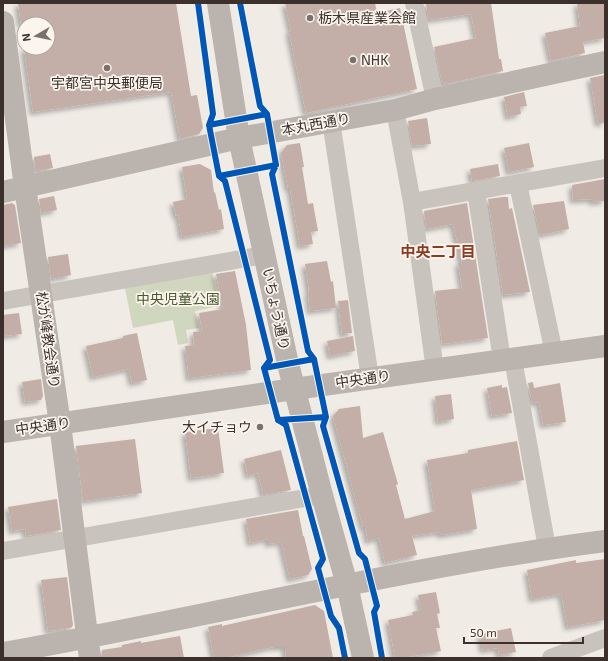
<svg xmlns="http://www.w3.org/2000/svg" width="608" height="661" viewBox="0 0 608 661" font-family="'Exo 2','Noto Sans JP',sans-serif">
<style>
.green{fill:#d1d6bf}
.building{fill:#c3afa7;filter:url(#shadow)}
.lines{fill:none;stroke-linecap:round;stroke-linejoin:round}
.street{stroke:#c9c3be;stroke-width:18}
.secondary{stroke:#bab3ae;stroke-width:22}
.cycleway-casing{stroke:#fbf5ee;stroke-width:8}
.cycleway{stroke:#0057b8;stroke-width:6}
.poi-dot{fill:#7a716c;stroke:#fbf5ee;stroke-width:1.5}
.labels{text-anchor:middle;stroke-width:3.5;stroke-linejoin:round;paint-order:stroke}
.poi-label{font-size:14px;fill:#3b302b;stroke:#fbf5ee;text-anchor:start}
.street-label{font-size:14px;fill:#3b302b;stroke:#fbf5ee}
.park-label{font-size:14px;fill:#4a5a2e;stroke:#fbf5ee}
.neighbourhood-label{font-size:15px;font-weight:bold;fill:#8c3b22;stroke:#fbf5ee}
</style>
<defs>
<filter id="shadow"><feDropShadow dx="-3.5" dy="3.5" stdDeviation="2" flood-color="#0004"/></filter>
</defs>
<rect width="100%" height="100%" fill="#f0ebe5"/>
<path class="green" d="M212 271 219 306 195 311 199 328 186 330 188 343 178 345 173 320 133 328 125 288Z"/>
<path class="building" d="M18 3H176L191 96 197 95 203 128 199 134 180 139 171 92 33 112 24 48H48V24H21Z
M285 3H375L377 13 400 8 417 89 306 113 289 32 291 31Z
M426 3H491L499 59H501L503 71 446 84 442 82 434 47 476 38 471 14 428 20Z
M577 3H605V38L583 42 585 53 551 61 545 33 580 26Z
M605 75V123H598L590 78Z
M524 92 527 106 520 107 521 114 508 117 504 97Z
M427 118 431 144 412 146 408 121Z
M300 143 304 167H302L308 204 313 203 318 231 311 232 313 244 300 246 290 188H288L281 153 287 145Z
M529 143 534 167 509 172 504 148Z
M50 154 53 168 39 171 35 168 34 157Z
M200 164 211 170 214 193 215 192 219 210 221 209 224 229 182 237 178 215 176 216 173 202 187 199 182 167Z
M498 164 500 176 472 181 470 169Z
M605 179V201L592 202V199L573 200 572 185Z
M54 196 57 210 41 213 39 199Z
M503 197H508L509 209 512 208 530 292 503 295 488 199Z
M564 201 569 229 540 235 533 205Z
M12 203 15 205 21 243 3 246V205Z
M467 203 488 338 442 344 435 291 462 288 458 263H462L453 224 426 229 424 211Z
M68 254 71 275 51 279 48 257Z
M327 261 331 282 333 281 336 308 310 311 308 293 309 290 305 264Z
M235 271 246 325 251 370 189 378 185 346 194 345 193 332 202 331 199 313 223 309 216 274Z
M348 300 352 333 342 334 338 301Z
M19 313 22 334 3 336V315Z
M137 333 147 380 132 383 129 369 93 377 86 346 123 338V336Z
M353 336 355 351 330 356 327 341Z
M41 379 43 396 41 400 25 402 22 382Z
M533 382 534 388 560 383 566 422 543 425 539 402 532 403 528 383Z
M502 385V388L507 387 512 413 492 416 487 388Z
M451 394 454 419 438 422 435 396Z
M360 406 363 438 383 432 398 484 396 485 405 519 435 511 427 460 468 453V450L517 441 524 480 471 490 477 529 442 535 439 532 412 536 417 555 385 563 379 538 368 541 365 527H363L333 416 339 409Z
M218 428 224 473 191 478 185 432Z
M135 439 142 493 83 501 76 446Z
M281 450 291 490 263 495 258 473 248 476 244 459Z
M57 499 61 530 26 536 25 529 12 531 8 507Z
M298 510 303 536H304L312 569 308 575 290 579 281 542 268 544V539L250 543 246 519Z
M605 559V620L568 627 561 594 532 599 527 570 576 560V563Z
M67 577 73 625 71 628 48 631 41 580Z
M436 592 440 613 437 614 440 628H436L441 651 402 658H395L388 620 413 615 412 612 421 610 418 595Z
M315 605 324 611 333 658H286L285 647H273L225 658H214L208 627 222 624V626Z
M511 628 516 652 499 655 498 648 483 650 480 634Z
M180 636 184 658H102V650L122 647V645L141 641V643Z"/>
<g class="lines">
<path class="street" d="M414 3 435 99
M395 110 412 202 435 370
M331 121 370 378
M518 184 554 353
M476 191 502 360
M412 202 605 168
M3 301 264 255
M513 359 547 548
M3 551 322 495
M551 658 605 638"/>
<path class="secondary" d="M218 3 239 138 288 364 322 495 347 585 363 658
M3 22 25 187 60 424 90 658
M3 192 239 138 395 110 435 99 605 62
M3 432 294 389 605 346
M3 653C204 618 402 567 605 541"/>
<g class="cycleway-casing">
<path id="cycleway" d="M198 3 213 114 209 125
M240 3 260 106 267 114
M276 165 272 174 308 351 314 359
M219 176 276 165 267 114 209 125 219 176 225 181 270 360 264 368
M326 417 323 426 359 553 365 559 377 606 374 612 382 658
M278 420 326 417 314 359 264 368 278 420 286 425 323 559 318 568 331 616 339 628 345 658"/>
</g>
<use href="#cycleway" class="cycleway"/>
</g>
<g class="poi-dot">
<circle cx="310" cy="18" r="4"/>
<circle cx="353" cy="60" r="4"/>
<circle cx="107" cy="68" r="4"/>
<circle cx="260" cy="427" r="4"/>
</g>
<g class="labels">
<g class="poi-label">
<text x="318" y="23">栃木県産業会館</text>
<text x="361" y="65">NHK</text>
<text x="107" y="88" text-anchor="middle">宇都宮中央郵便局</text>
<text x="252" y="432" text-anchor="end">大イチョウ</text>
</g>
<g class="street-label">
<text transform="translate(316 124) rotate(-10)" y="5">本丸西通り</text>
<text transform="translate(276 309) rotate(78)" y="5">いちょう通り</text>
<text transform="translate(48 340) rotate(82)" y="5">松が峰教会通り</text>
<text transform="translate(363 379) rotate(-8)" y="5">中央通り</text>
<text transform="translate(43 426) rotate(-8)" y="5">中央通り</text>
</g>
<g class="park-label">
<text x="178" y="304">中央児童公園</text>
</g>
<g class="neighbourhood-label">
<text x="438" y="257">中央二丁目</text>
</g>
</g>
<rect width="608" height="661" fill="none" stroke="#3b302b" stroke-width="8"/>
<g transform="translate(36 36) rotate(261)"><circle r="19" fill="#fbf5ee" stroke="#aea6a0"/>
<path d="M0-3L7 15L0 10L-7 15Z" fill="#7a716c"/>
<text y="-6" font-size="11" font-weight="bold" text-anchor="middle" fill="#3b302b">N</text>
</g>
<path d="M464 637v6h119v-6" fill="none" stroke="#3b302b" stroke-width="2"/>
<text x="470" y="637" font-size="12" fill="#3b302b" stroke="#fbf5ee" stroke-width="3" paint-order="stroke">50 m</text>
</svg>
